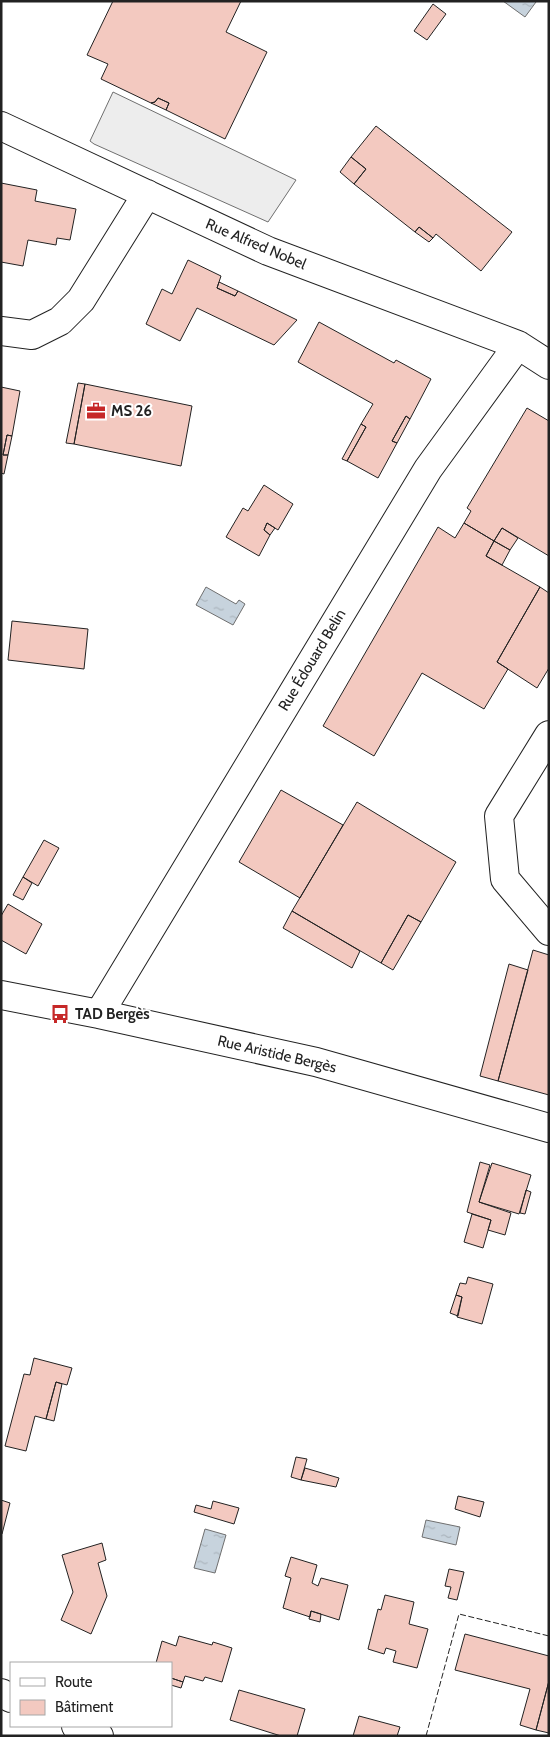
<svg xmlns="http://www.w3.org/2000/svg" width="550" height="1737" viewBox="0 0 550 1737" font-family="Cabin,sans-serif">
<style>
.parking{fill:#ededed;stroke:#6f6f6f}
.water{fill:url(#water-ripples);stroke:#6f6f6f}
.building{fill:#f3c9c0;stroke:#222}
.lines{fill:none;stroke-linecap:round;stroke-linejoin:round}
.minor-casing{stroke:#222;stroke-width:30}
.minor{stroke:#fff;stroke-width:28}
.fence{stroke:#222;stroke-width:1;stroke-dasharray:6 2.5;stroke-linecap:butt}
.labels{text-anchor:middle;stroke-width:4;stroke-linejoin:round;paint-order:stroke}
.street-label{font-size:15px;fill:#222;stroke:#fff}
.poi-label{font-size:15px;font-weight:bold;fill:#222;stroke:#fff;text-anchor:start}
</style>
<defs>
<pattern id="water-ripples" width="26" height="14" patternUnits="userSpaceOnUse" patternTransform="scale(1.25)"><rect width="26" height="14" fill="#c7d3dd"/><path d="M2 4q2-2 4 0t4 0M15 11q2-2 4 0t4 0" fill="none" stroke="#abb5bd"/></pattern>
</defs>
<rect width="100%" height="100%" fill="#fff"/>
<path class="parking" d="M113 92 296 180 268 222 94 144 90 141Z"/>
<path class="water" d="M503 1H536V2L525 17Z
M206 587 236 604 239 600 245 604 233 625 196 605Z
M426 1520 460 1527 456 1545 422 1537Z
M205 1529 226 1535 215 1573 194 1568Z"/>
<path class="building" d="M113 1H241L226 32 267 52 225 139 166 110 169 103 158 98 155 102 151 103 101 79 108 64 87 55Z
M433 4 446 14 427 40 414 31Z
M158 98 169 103 166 110 151 103 155 102Z
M376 126 512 232 481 271 436 234 433 238 419 227 415 232 354 184 366 169 351 157Z
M351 157 366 169 354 184 340 172Z
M1 183 37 190 35 201 76 209 70 240 57 238 56 245 28 240 23 266 1 262Z
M419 227 433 238 429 242 415 232Z
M188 260 221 276 217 288 235 296 238 291 297 320 274 345 197 308 180 341 146 324 162 289 172 294Z
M219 282 238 291 235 296 217 288Z
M319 322 394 363 396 360 431 379 410 419 406 416 392 441 397 443 378 478 347 461 366 427 361 424 373 404 298 362Z
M78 383 85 384 74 444 66 443Z
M85 384 192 406 181 466 74 444Z
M1 387 20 391 12 436 7 435 3 455H8L4 474 1 473Z
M527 408 549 421V556L502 528 494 541 464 523 471 511 467 508Z
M406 416 410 419 397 443 392 441Z
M361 424 366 427 347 461 342 459Z
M7 435 12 436 8 455H3Z
M264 485 293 504 278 530 267 523 264 530 270 535 259 556 226 537 243 508 248 511Z
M267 523 275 528 270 535 264 530Z
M464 523 494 541 486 556 540 587 497 662 508 669 484 709 422 673 374 756 323 726 438 527 455 538Z
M502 528 518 538 510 550 494 541Z
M494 541 510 550 502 565 486 556Z
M540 587 549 593V668L537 688 497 662Z
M12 621 88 629 84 669 8 660Z
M281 790 343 825 300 898 239 862Z
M357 802 456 862 421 922 408 915 381 963 292 911Z
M44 840 59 848 38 886 23 877Z
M23 877 32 883 23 900 13 895Z
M8 904 42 924 26 954 1 940V916Z
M292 911 360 951 352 968 283 928Z
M408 915 421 922 393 970 381 963Z
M533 950 549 955V1095L498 1081Z
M509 964 528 970 498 1081 480 1076Z
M480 1162 490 1165 479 1202 511 1213 505 1235 488 1230 491 1220 467 1212Z
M492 1163 531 1175 519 1214 479 1202Z
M526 1190 531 1192 525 1214 520 1213Z
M472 1214 491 1220 483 1248 464 1242Z
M468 1277 493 1284 482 1324 457 1317 462 1297 456 1295 460 1283 466 1284Z
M456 1295 462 1297 458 1316 450 1313Z
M34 1358 72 1368 67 1385 56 1382 46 1419 35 1416 26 1451 5 1446 24 1374 30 1375Z
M56 1382 62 1384 54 1421 46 1419Z
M296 1457 307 1459 301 1480 291 1477Z
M305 1468 339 1478 336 1487 301 1480Z
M458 1496 484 1502 480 1517 455 1509Z
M1 1500 10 1503 2 1534H1Z
M213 1501 239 1508 234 1524 194 1512 196 1505 211 1509Z
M102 1543 106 1560 98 1563 107 1596 91 1634 61 1620 73 1592 62 1555Z
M291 1557 317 1565 312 1583 318 1586 321 1578 348 1585 339 1620 311 1611 310 1617 283 1608 291 1578 285 1576Z
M449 1569 464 1572 457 1600 448 1598 451 1587 445 1586Z
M385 1595 414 1602 409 1624 428 1629 417 1668 393 1662 396 1651 386 1648 384 1654 368 1649 378 1609 381 1610Z
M311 1611 321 1614 320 1622 309 1619Z
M465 1634 549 1656V1681L536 1730 520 1725 530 1689 455 1670Z
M179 1636 212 1645 213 1642 232 1648 222 1682 205 1677 203 1681 185 1676 183 1682 171 1678V1663H156L162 1641 176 1646Z
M171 1678 183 1682 181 1688 171 1685Z
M549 1681V1733L536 1730Z
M239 1690 305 1709 297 1736H281L230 1720Z
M359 1716 400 1727 397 1736H353Z"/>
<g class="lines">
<g class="minor-casing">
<path id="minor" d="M1 126 268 251 518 345 549 365
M1 331 32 335 60 321 81 300 147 194
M549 735 499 816 505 879 549 931
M1 995 99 1014 316 1062 549 1128
M99 1014 428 469 518 345
M1 1693 11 1698
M76 1726 99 1736"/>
</g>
<use href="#minor" class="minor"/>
<path class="fence" d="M426 1736 459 1614 549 1636"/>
</g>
<defs>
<g id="office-bare" transform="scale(1.5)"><path d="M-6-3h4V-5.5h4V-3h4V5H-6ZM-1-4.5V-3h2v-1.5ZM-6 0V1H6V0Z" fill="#c62828" stroke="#fff" stroke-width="2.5" paint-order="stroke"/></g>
<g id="bus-bare" transform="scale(1.5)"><path d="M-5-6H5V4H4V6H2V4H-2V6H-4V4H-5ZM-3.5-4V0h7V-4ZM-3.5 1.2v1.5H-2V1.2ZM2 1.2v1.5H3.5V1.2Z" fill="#c62828" stroke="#fff" stroke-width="2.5" paint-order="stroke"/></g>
</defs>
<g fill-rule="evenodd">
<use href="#office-bare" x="96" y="411"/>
<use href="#bus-bare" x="60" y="1014"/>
</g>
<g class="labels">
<g class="street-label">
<text transform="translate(256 244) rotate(23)" y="5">Rue Alfred Nobel</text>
<text transform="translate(312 660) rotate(-59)" y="5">Rue Édouard Belin</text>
<text transform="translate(277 1054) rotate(13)" y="5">Rue Aristide Bergès</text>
</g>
<g class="poi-label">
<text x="111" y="416">MS 26</text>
<text x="75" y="1019">TAD Bergès</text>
</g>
</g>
<rect width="550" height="1737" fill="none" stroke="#222222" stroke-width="5"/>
<rect x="10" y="1662" width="162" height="65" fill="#ffffff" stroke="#a7a7a7"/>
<rect x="20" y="1678" width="25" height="8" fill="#ffffff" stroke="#a7a7a7"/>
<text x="55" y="1687" font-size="15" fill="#222222">Route</text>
<rect x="20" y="1700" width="25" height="15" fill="#f3c9c0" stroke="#a7a7a7"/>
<text x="55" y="1712" font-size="15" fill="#222222">Bâtiment</text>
</svg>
